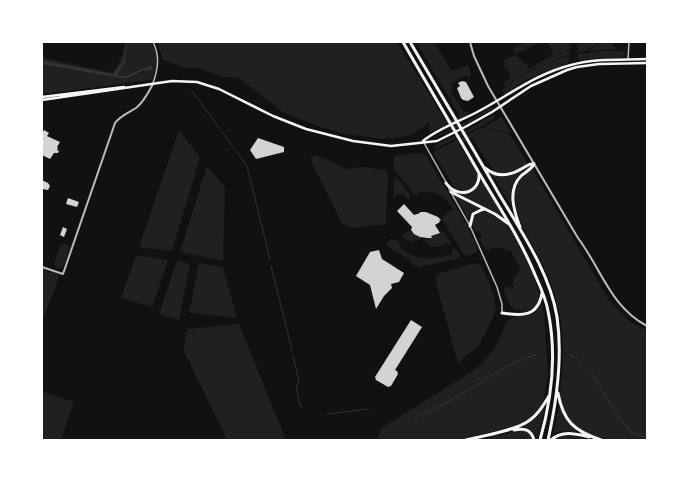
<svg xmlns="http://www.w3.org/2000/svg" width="689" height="482" viewBox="0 0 689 482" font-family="'DejaVu Sans',sans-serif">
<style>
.green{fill:#202020}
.water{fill:#333}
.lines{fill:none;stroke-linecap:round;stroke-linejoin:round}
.stream{stroke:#333;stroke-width:1}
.building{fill:#d3d3d3}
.minor{stroke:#bcbcbc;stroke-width:1.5}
.tertiary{stroke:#bcbcbc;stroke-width:2}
.secondary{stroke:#f5f5f5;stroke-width:2.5}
.trunk{stroke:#f5f5f5;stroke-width:3}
</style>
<rect width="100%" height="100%" fill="#111"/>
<path class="green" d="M125 42H127C125 53 123 69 112 74L42 61V56L49 59 112 73C120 65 123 53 125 42Z
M128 42H151C157 53 158 69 151 80L42 94V64L119 78C131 78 140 71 152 70V66H149L126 76H118V73L126 59Z
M157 42H397L446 122 460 116 416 42H434L452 71 468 65 471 75 468 77 466 75 451 84 452 93 464 112 467 111 469 115 430 132 428 123 424 127 408 136 393 138 381 139 346 134 321 127 284 113 239 78 222 77 216 74 197 68H185L163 60Z
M525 42H541L517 54 513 51 514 48Z
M548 42H570V54L528 71 503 87 505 82 511 78 507 69H504L505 59 515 55 528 66V69L553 55Z
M577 42H601L586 51 578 52Z
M602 42H610L617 49 588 51Z
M601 51H625V54L621 58H603L580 60 578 59V54Z
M569 56 568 63 526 80 504 94 502 90C519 74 548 62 569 56Z
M492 107 493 109 467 124 431 139V138L466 122Z
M493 115 495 118 482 126 433 150 437 144 468 130Z
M501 117 511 133 484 127Z
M483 127 509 134 513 140H514L527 163C494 189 489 161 472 138L459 145C463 151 476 168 477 175 478 179 475 184 473 187 468 192 461 191 455 189L433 152Z
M179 130 200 157 172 251 139 247Z
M418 153 426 155C443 186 464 216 478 249L476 253 468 256 464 255 442 219 444 215 453 209C445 195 435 191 419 192L418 195H415L394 169V156Z
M313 156H316L327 159 346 169 364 167 385 170 388 174 386 224 354 228 342 224 313 165 311 159Z
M207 166 225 187 223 261 180 252Z
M529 167V168C512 177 509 189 512 208L492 174C507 180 516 174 529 167Z
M533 170 591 269 608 299 629 321 647 330V440C634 440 620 441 607 440 585 437 565 422 561 399 559 391 562 382 562 375 563 353 564 329 558 308 555 293 550 279 543 265 535 247 522 230 517 210 511 191 515 180 533 170Z
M395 178 398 179 411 196 408 200 403 194H397L394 198V180Z
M481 178 504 218 495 212 458 194C469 195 479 191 481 178Z
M455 196 479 207 480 208 472 212 468 219Z
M481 211C491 210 501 218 507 225 514 234 541 287 539 297 538 310 522 316 512 307 507 302 505 293 504 287L507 286 512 289 514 286 512 284 514 279 512 276H516L517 274H518L520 269 511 251 503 250V248L492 247 491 251H488L484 247 479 239 482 237 479 231 476 232 472 225 473 217Z
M409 230 421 238 420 240 418 239 417 242 414 240 412 243 406 239H405L402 236Z
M443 231 451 242V245H449L447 243 438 247 437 246 430 247V244H427V242L424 241 425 238H432V236L440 233V232Z
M390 239H395L401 245 399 247C416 261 433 261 453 253L452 249 455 248 460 255 459 258 420 267 415 266 411 263 412 261 387 246V244Z
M64 244 69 246V250L63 267 59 269H57L54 264 60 246Z
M136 255 168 260 152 307 121 298Z
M177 260 190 264 179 320 159 314Z
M199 263 223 267 237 318 189 313Z
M476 263 480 264 490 284 494 297 496 307 494 314 490 324 479 345 458 363 435 279 439 273Z
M42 269 58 274 59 277 42 322Z
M541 302 544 313 548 374 544 397 539 410 531 418 515 426 459 440H378L380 429 476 369C485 360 494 351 499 340 502 334 504 324 509 320 520 310 535 323 541 302Z
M239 324 286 440H227L183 349 188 329Z
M42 391 74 402 61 440H42Z
M559 406 566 421 577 432C568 431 561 429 553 435Z
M545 407 537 440 534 432 524 426 536 418Z
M524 430 531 435 533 440H480L517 431Z
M561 435 574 436 589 440H554Z"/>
<path class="water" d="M127 42H128L125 61 118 73V76H126L149 66H152V70L143 71 127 78H119L42 64V61H45L113 74 123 61Z"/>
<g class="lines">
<path class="stream" d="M192 91 247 166 270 259
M271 266 292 350
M570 354 578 359 583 365
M293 355 299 382 296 387 300 405 305 410
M591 373 623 423 632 433 644 437
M327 414 368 409
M415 417 447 403 515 362 536 355"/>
</g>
<path class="building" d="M462 81 466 82 474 97 468 101 463 100 461 98 457 88 460 86 458 83Z
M44 130 49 133 47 136 60 142 57 147 58 148 57 150 59 151 58 153H54L50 159 42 155V134Z
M258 138 284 147V152L256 159 250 150Z
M42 180 48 183 50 186 48 190 42 189Z
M68 198 79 202 77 207 66 204Z
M404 204 414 215 420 213V212H426L438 217 441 220 439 221 440 222 435 225 440 233 431 236 432 238H428L420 237 414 234 411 230 412 227 397 211Z
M63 227 67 229 64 237 60 235Z
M379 250 382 259 404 273 399 282 391 284 392 288 384 296 376 309 370 285 356 276 370 252Z
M411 320 422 327 395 370 397 371 398 374 391 386 388 387 376 380 375 377Z"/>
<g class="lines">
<path class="minor" d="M628 59 629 42
M153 83C158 69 160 56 153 42
M424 143 446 182
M449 189 470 226 497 287 502 304V313"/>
<path class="tertiary" d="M470 42 474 56 488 86 578 238C602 270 610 306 647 326
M42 267 63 274 115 123C120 116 128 113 136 108 144 102 148 93 153 84"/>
<path class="secondary" d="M42 97 124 87
M42 100 172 81 197 82 219 89 273 116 306 129 353 141 391 146 437 141 467 126 492 112 531 86 567 70 577 67 599 64 647 63
M423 141C439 128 461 121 479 111 509 95 538 73 571 65 596 58 622 60 647 59"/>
<path class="trunk" d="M403 42C428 86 454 129 479 173 499 207 521 240 536 277 541 288 546 299 548 311 557 354 552 398 540 440
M410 42C440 93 470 143 499 194 521 231 550 273 557 317 563 358 557 400 548 440
M485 168C497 178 510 176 523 168 527 166 530 163 534 164
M446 183C457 199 480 194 479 174
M451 192 495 214 509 224
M470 226 473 214 481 210 485 209
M520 227C514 211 507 190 521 176 525 172 531 170 534 164
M502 313C522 316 538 317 542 293
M558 393C563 421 574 431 601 440
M514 430C524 428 531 429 534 440
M466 440C483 436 513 431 527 422 537 416 543 406 549 396
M551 440C563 430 576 434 589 437"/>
</g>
<rect width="689" height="482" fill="none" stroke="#ffffff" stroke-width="86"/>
</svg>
